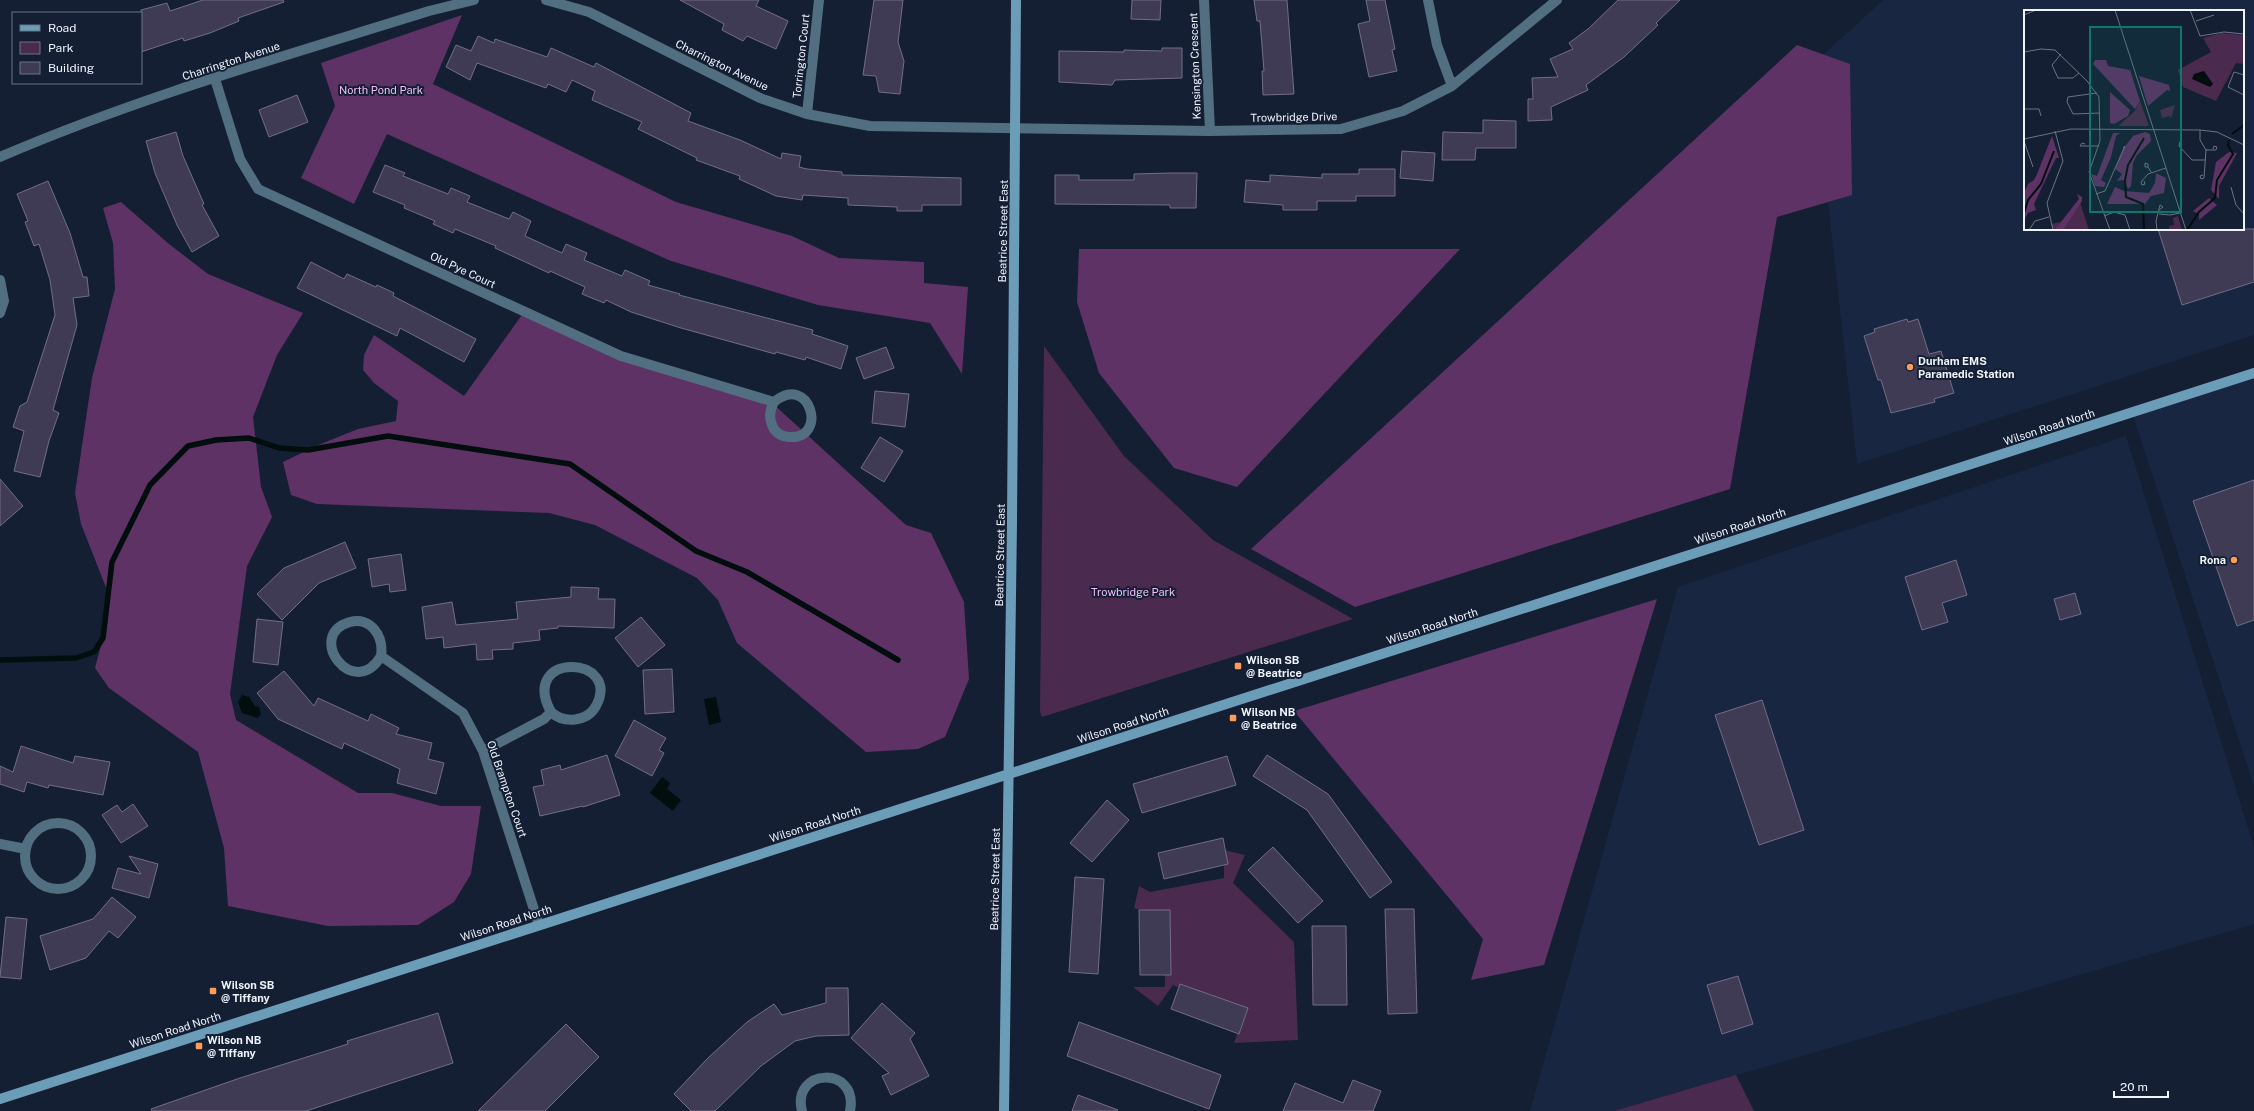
<svg xmlns="http://www.w3.org/2000/svg" width="2254" height="1111" viewBox="0 0 2254 1111" font-family="'Public Sans',sans-serif">
<style>
.built{fill:#182641;fill-rule:evenodd}
.green{fill:#4a2a4e}
.forest{fill:#5f3265}
.water{fill:#020d0e}
.lines{fill:none;stroke-linecap:round;stroke-linejoin:round}
.stream{stroke:#020d0e;stroke-width:5.5}
.building{fill:#403b55;stroke:#726d89}
.street{stroke:#516f80;stroke-width:10}
.secondary{stroke:#6c9db8;stroke-width:10}
.poi-dot{fill:#fe9b59;stroke:#141f34;stroke-width:1.5}
.labels{text-anchor:middle;stroke-width:4;stroke-linejoin:round;paint-order:stroke}
.street-label{font-size:11px;fill:#eef3fc;stroke:#141f34}
.park-label{font-size:11px;fill:#f4bdfa;stroke:#141f34}
.poi-label{font-size:11px;font-weight:bold;fill:#eef3fc;stroke:#141f34;text-anchor:start}
.inset-river{fill:none;stroke:#020d0e;stroke-width:2}
.inset-road{fill:none;stroke:#6b7484;stroke-width:1}
.view{fill:#0f766e;fill-opacity:0.15;stroke:#0f766e;stroke-width:2}
.inset-edge{fill:none;stroke:#eef3fc;stroke-width:2}
</style>
<rect width="100%" height="100%" fill="#141f34"/>
<path class="built" d="M1883 0H2254V335L1857 464 1828 202 1800 76ZM2025 11H2243V229H2025Z
M2254 373V786L2132 412Z
M2126 436 2254 847V924L1614 1111H1530L1678 587Z"/>
<path class="green" d="M1044 346 1124 456 1213 540 1353 619 1042 717 1040 712Z
M1224 850 1245 855 1233 883 1294 942 1298 1040 1234 1043 1243 1016 1173 985 1158 1006 1133 987H1165L1164 918 1134 908 1139 886 1150 892 1224 878Z
M1736 1075 1754 1111H1614Z"/>
<path class="forest" d="M462 15 433 84 676 202 792 236 839 258 924 262V283L968 287 962 374 930 323 818 305 671 261 387 134 354 204 301 178 335 106 321 63Z
M1797 45 1850 64 1852 195 1777 217 1730 489 1355 607 1251 549Z
M121 202 169 244 208 274 303 313 277 355 253 417 261 487 272 517 247 566 230 694 236 720 358 793H392L441 806H481L471 874 454 902 418 925 328 926 228 906 224 848 198 752 109 688 95 668 107 623V590L81 524 75 493 92 378 115 289 113 243 103 208Z
M1079 249H1460L1237 487 1174 468 1099 373 1077 302Z
M524 312 613 354 771 402 906 525 931 533 964 602 969 679 945 737 918 749 866 752 737 643 718 600 697 578 595 525 549 513 317 504 291 495 283 462 316 446 358 429 396 421 398 401 374 383 363 370 364 355 374 335 464 396Z
M1657 599 1544 965 1471 980 1483 939 1294 711Z"/>
<path class="water" d="M242 695 249 697 255 706 259 707 261 714 258 718 242 713 238 702Z
M716 697 721 722 709 725 704 699Z
M662 777 670 783 667 789 681 800 673 811 650 793Z"/>
<g class="lines">
<path class="stream" d="M0 660 76 658 94 652 103 638 112 562 150 485 188 446 216 440 249 438 279 448 308 450 388 436 570 464 696 551 747 572 898 660"/>
</g>
<path class="building" d="M203 0H283L284 2 238 18 239 21 210 33 184 41 183 38 141 52V10L167 3 170 11Z
M680 0H759L756 6 788 21 776 49 747 36 743 41 722 30 724 24Z
M874 0H903L898 42 904 61 900 94 879 92 876 76 863 75Z
M1132 0H1161L1160 20 1131 19Z
M1254 0H1287L1294 94 1263 95 1262 71H1264L1260 21H1257Z
M1366 0H1385L1395 49 1392 50 1397 71 1369 77 1358 24 1370 21Z
M1618 0H1680L1656 23 1658 25 1624 57 1586 85 1588 90 1551 107 1552 120 1528 121V99H1533L1532 78 1558 77 1550 59 1573 49 1569 43 1588 29Z
M478 36 494 43 495 39 547 57 551 48 594 67 596 63 691 113 688 121 740 140 781 159 782 153 801 156 799 167 807 169 842 172V175L961 178V205H922V211H897V207L848 205V198L803 195 802 200 776 196 739 179 740 176 696 160 697 158 638 129 642 122 592 100 595 91 572 80 566 92 548 84 546 88 477 63 470 80 446 67 456 45 471 51Z
M1162 48H1182V78L1115 80 1112 85 1059 82V51L1124 52V50L1162 51Z
M297 95 308 122 269 137 259 110Z
M1483 120 1516 121V148H1476L1475 160H1442L1443 132 1483 133Z
M176 132 183 156 204 204 202 205 219 236 192 252 177 225 155 173 146 141Z
M1402 151 1435 153 1433 181 1400 178Z
M385 165 405 173 403 176 448 194 451 188 470 196 467 202 509 219 513 212 531 221 525 236 562 253 566 244 587 253 584 260 622 276 625 270 650 281 648 285 680 294 679 295 813 330 812 334 848 346 841 369 806 357 805 360 776 352 775 354 681 328 631 312 606 300 604 303 582 294 585 287 550 271 549 273 495 248 496 246 455 229 453 233 433 224 435 221 404 208 405 205 373 192Z
M1359 169H1395V196H1356V201H1317V210H1283V205L1244 202 1246 180 1270 182V175L1322 178V174H1359Z
M1170 173H1197L1196 208H1170V205L1055 204V175H1079V180H1134V174Z
M48 181 70 233 83 277H87L89 296 73 298 77 325 53 410 59 413 49 441 40 477 14 471 24 431 13 427 20 406 27 402 55 315 50 280 39 244 34 246 25 222 28 221 17 194Z
M2158 229H2254V282L2182 305Z
M311 262 344 279 347 274 376 287 377 285 394 293 393 296 476 339 464 362 400 328 397 336 297 288Z
M1907 319 1908 322 1918 319 1929 354 1941 351 1954 393 1934 399 1935 402 1891 413 1881 380H1878L1864 336 1875 332 1874 329Z
M886 347 894 368 864 379 856 358Z
M875 391 909 394 905 427 872 423Z
M880 437 903 451 884 482 861 468Z
M0 479 23 506 0 526Z
M2254 480V620L2237 626 2193 501Z
M345 542 356 568 319 583 282 620 257 594 284 568Z
M401 554 406 590 390 592 389 584 372 587 368 559Z
M1956 560 1967 595 1942 603 1948 622 1922 630 1905 577Z
M571 587 599 588 598 599H615L614 628 558 626V628L539 630 540 640 513 643V649L492 650 493 659 477 660 476 644 444 648 443 637 426 639 422 607 452 602 456 625 518 619 516 602 571 597Z
M2075 593 2081 614 2060 620 2054 599Z
M641 617 665 645 638 667 615 638Z
M257 619 283 622 278 665 253 662Z
M672 669 674 712 645 714 643 670Z
M284 671 314 706 318 698 368 721 371 714 399 728 396 734 432 743 428 759 444 763 436 794 397 783 400 769 344 743 342 749 278 719 257 693Z
M1762 700 1804 830 1759 845 1715 715Z
M634 720 666 738 659 750 664 753 652 776 615 756Z
M21 746 73 763 75 756 110 762 103 795 49 785 48 788 27 782 24 792 0 784V766L13 772Z
M607 755 620 795 583 807V806L540 816 533 787 544 785 541 770 560 765 561 770Z
M1267 755 1328 794 1392 882 1370 898 1307 810 1253 776Z
M1227 756 1236 785 1142 813 1133 784Z
M1107 800 1129 820 1092 862 1070 843Z
M133 804 148 826 121 843 102 815 117 805 122 812Z
M1223 838 1228 864 1164 879 1158 853Z
M1273 847 1323 901 1298 923 1248 870Z
M129 856 158 864 149 898 112 888 118 868 141 874Z
M1075 877 1104 879 1098 974 1069 972Z
M112 897 136 917 118 938 109 931 86 958 50 970 40 936 93 919Z
M1385 909H1414L1417 1013 1388 1014Z
M1139 910H1170L1171 975H1140Z
M6 917 27 919 21 979 0 977Z
M1312 926H1346L1347 1005H1313Z
M1738 976 1753 1024 1722 1034 1707 985Z
M1180 984 1248 1008 1239 1034 1171 1009Z
M826 988H848L849 1035 816 1036 795 1041 761 1066 715 1111H691L674 1094 708 1058 747 1022 774 1004 782 1015 826 1003Z
M882 1003 915 1033 910 1039 929 1076 891 1095 882 1076 889 1073 851 1038Z
M438 1013 453 1063 306 1111H152L151 1109 240 1078 348 1044 347 1041Z
M1079 1022 1221 1075 1209 1109 1067 1056Z
M566 1024 599 1057 545 1111H478Z
M1353 1080 1381 1091 1373 1111H1283L1295 1083 1343 1103Z
M1078 1095 1118 1110 1117 1111H1072Z"/>
<g class="lines">
<path class="street" d="M546 0 589 12 760 98 807 114 870 126 1210 131 1341 129 1403 111 1452 86 1557 0
M1204 0 1210 131
M1428 0 1437 45 1452 86
M215 79 240 159 258 189 621 356 774 402C766 416 771 436 789 437 829 440 810 372 774 402
M807 114 819 0
M0 157C139 97 285 56 429 11L474 0
M0 280 4 301 0 313
M381 656C354 702 304 635 350 622 371 616 384 637 381 656L463 713 483 751 539 925
M483 751 544 719 551 712C518 651 623 655 596 706 587 722 564 724 551 712
M25 856a33 33 0 1 1 66 0a33 33 0 1 1-66 0Z
M0 844 26 849
M802 1111C791 1068 859 1065 850 1111"/>
<path class="secondary" d="M0 1099 2254 373
M1004 1111 1012 522 1016 0"/>
</g>
<g class="poi-dot">
<circle cx="1910" cy="367" r="4"/>
<circle cx="2234" cy="560" r="4"/>
<rect x="1234" y="662" width="8" height="8" rx="2"/>
<rect x="1229" y="714" width="8" height="8" rx="2"/>
<rect x="209" y="987" width="8" height="8" rx="2"/>
<rect x="195" y="1042" width="8" height="8" rx="2"/>
</g>
<g class="labels">
<g class="street-label">
<text transform="translate(801 56) rotate(-84)" y="4">Torrington Court</text>
<text transform="translate(231 61) rotate(-18)" y="4">Charrington Avenue</text>
<text transform="translate(722 65) rotate(26)" y="4">Charrington Avenue</text>
<text transform="translate(1195 66) rotate(-92)" y="4">Kensington Crescent</text>
<text transform="translate(1294 117) rotate(-1)" y="4">Trowbridge Drive</text>
<text transform="translate(1003 231) rotate(-89)" y="4">Beatrice Street East</text>
<text transform="translate(463 270) rotate(25)" y="4">Old Pye Court</text>
<text transform="translate(2049 427) rotate(-18)" y="4">Wilson Road North</text>
<text transform="translate(1740 526) rotate(-18)" y="4">Wilson Road North</text>
<text transform="translate(1000 555) rotate(-89)" y="4">Beatrice Street East</text>
<text transform="translate(1432 626) rotate(-18)" y="4">Wilson Road North</text>
<text transform="translate(1123 725) rotate(-18)" y="4">Wilson Road North</text>
<text transform="translate(507 789) rotate(71)" y="4">Old Brampton Court</text>
<text transform="translate(815 824) rotate(-18)" y="4">Wilson Road North</text>
<text transform="translate(995 879) rotate(-89)" y="4">Beatrice Street East</text>
<text transform="translate(506 923) rotate(-18)" y="4">Wilson Road North</text>
<text transform="translate(175 1030) rotate(-18)" y="4">Wilson Road North</text>
</g>
<g class="park-label">
<text x="381" y="94">North Pond Park</text>
<text x="1133" y="596">Trowbridge Park</text>
</g>
<g class="poi-label">
<text x="1918" y="365">Durham EMS<tspan x="1918" dy="13">Paramedic Station</tspan></text>
<text x="2226" y="564" text-anchor="end">Rona</text>
<text x="1246" y="664">Wilson SB<tspan x="1246" dy="13">@ Beatrice</tspan></text>
<text x="1241" y="716">Wilson NB<tspan x="1241" dy="13">@ Beatrice</tspan></text>
<text x="221" y="989">Wilson SB<tspan x="221" dy="13">@ Tiffany</tspan></text>
<text x="207" y="1044">Wilson NB<tspan x="207" dy="13">@ Tiffany</tspan></text>
</g>
</g>
<g transform="translate(2024 10)">
<rect width="220" height="220" fill="#141f34"/>
<path d="M197 23 219 25 220 54 212 53 192 91 159 77 154 60 187 42 179 28ZM116 91 125 116H94L110 102ZM151 95 147 109 146 106 138 108 136 100ZM55 189 65 220H29L27 214 37 212ZM154 206 158 220H145V216L150 215 149 208Z" fill="#4a2a4e"/>
<path d="M71 50H82L84 56 106 60 116 91 111 99 69 54ZM115 66 145 75 146 81 143 80 124 96ZM86 82 106 100 104 106 90 114 86 113ZM121 122 126 124 127 131 113 145 109 153 107 176 104 179 100 170 93 171 98 164 91 159 99 139 109 126ZM89 123H96L92 126 87 147 77 170 82 173 80 177 71 176 67 164 73 166ZM28 126 35 148H32L10 194 12 200 4 203 0 210V183L4 174 10 170 13 164ZM205 142 213 143 195 176V189L187 180 192 152ZM132 163 142 168 140 183 127 186 121 194H83L91 177 100 181 125 183 131 173ZM53 184 58 187V191L39 220H31L55 189ZM185 188 193 195 175 210V204L169 201Z" fill="#5f3265"/>
<path d="M180 61 189 74 186 77 168 69 170 64Z" fill="#020d0e"/>
<path class="inset-river" d="M208 124 220 115M120 128 104 155 101 170 102 187 119 194 120 220M0 203 4 190 17 174 30 141M163 220 175 202 191 188 193 170 209 144 204 135 205 130"/>
<path class="inset-road" d="M91 0 162 220M166 0 176 26 200 22 220 24M0 5 12 0M172 11 190 5M0 42 17 39 31 40 63 71 75 87 76 131 65 162 86 220M37 44 28 55 34 68H49L55 63M220 65 210 62 204 77 220 85M73 83 44 87 43 92 49 104 76 103M0 99H15L17 106M176 120V130L182 140 180 168 177 169 176 166 179 165M0 129 47 119 176 120 193 122 220 135M0 131 9 157M61 134 58 133 56 136H75M157 136 156 132 155 136 168 150H181M182 140H192L193 137 190 136 189 139M124 157V154L121 153V157H124L127 162M120 171 121 174 118 175 117 172 124 164 142 158M207 177 212 195 220 204M72 184 81 181 101 136 99 138M135 204 146 205 156 203M80 206 90 202 101 205 106 220M5 220 11 211 25 207M29 220 23 193 39 151 31 121M133 220 132 211 136 195 139 197 135 200"/>
<path class="view" d="M66 17H157V202H66Z"/>
<rect width="220" height="220" class="inset-edge"/>
</g>
<rect x="12" y="12" width="130" height="72" fill="#141f34" stroke="#6b7484"/>
<rect x="20" y="25" width="20" height="6" fill="#6c9db8" stroke="#6b7484"/>
<text x="48" y="32" font-size="12" fill="#eef3fc">Road</text>
<rect x="20" y="42" width="20" height="12" fill="#4a2a4e" stroke="#6b7484"/>
<text x="48" y="52" font-size="12" fill="#eef3fc">Park</text>
<rect x="20" y="62" width="20" height="12" fill="#403b55" stroke="#6b7484"/>
<text x="48" y="72" font-size="12" fill="#eef3fc">Building</text>
<path d="M2114 1091v6h54v-6" fill="none" stroke="#eef3fc" stroke-width="2"/>
<text x="2120" y="1091" font-size="12" fill="#eef3fc" stroke="#141f34" stroke-width="3" paint-order="stroke">20 m</text>
</svg>
